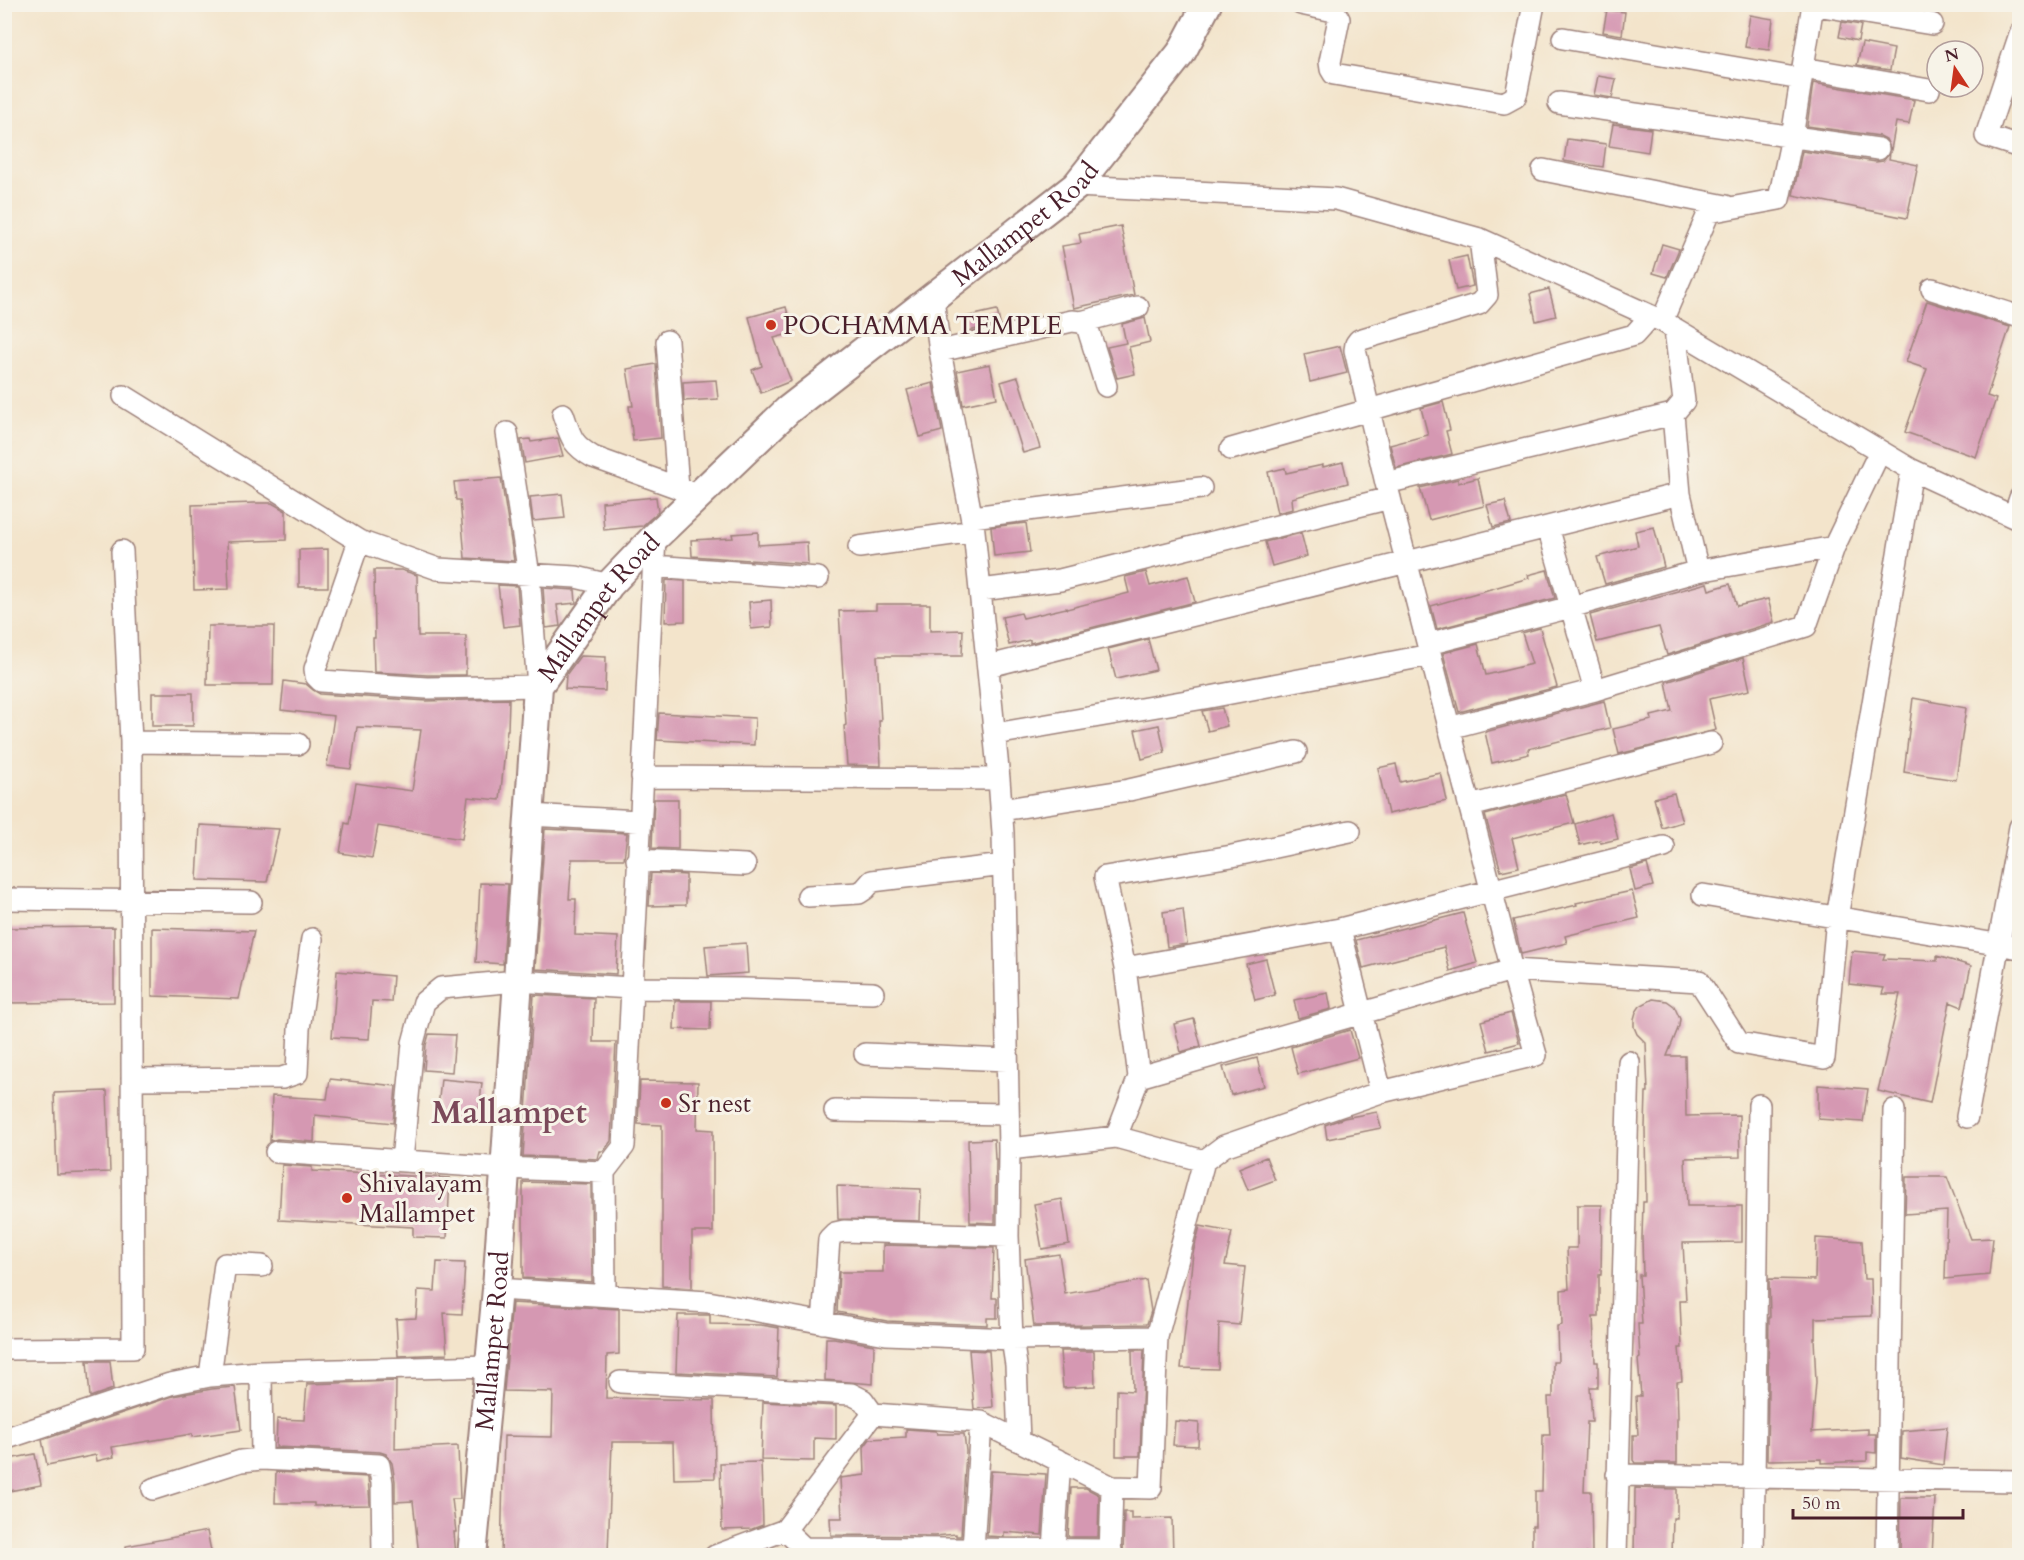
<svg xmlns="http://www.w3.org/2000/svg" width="2024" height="1560" viewBox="0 0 2024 1560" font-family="Cardo,serif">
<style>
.building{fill:#d598b2}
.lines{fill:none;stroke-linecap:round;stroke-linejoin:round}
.minor-casing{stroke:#9e827b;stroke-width:24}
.secondary-casing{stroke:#9e827b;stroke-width:32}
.minor{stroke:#fff;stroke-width:21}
.secondary{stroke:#fff;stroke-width:28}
.poi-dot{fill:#c8321e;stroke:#f7f3e8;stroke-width:2}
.labels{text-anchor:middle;stroke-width:6;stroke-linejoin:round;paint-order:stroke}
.street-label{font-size:26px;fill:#4a1f2b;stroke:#f7f3e8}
.poi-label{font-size:26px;fill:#4a1f2b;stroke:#f7f3e8;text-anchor:start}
.district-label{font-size:32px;font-weight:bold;fill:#7b495a;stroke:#f7f3e8}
</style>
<rect width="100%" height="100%" fill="#f7f3e8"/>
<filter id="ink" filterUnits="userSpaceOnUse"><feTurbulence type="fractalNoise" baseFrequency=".0167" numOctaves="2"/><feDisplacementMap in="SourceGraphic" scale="12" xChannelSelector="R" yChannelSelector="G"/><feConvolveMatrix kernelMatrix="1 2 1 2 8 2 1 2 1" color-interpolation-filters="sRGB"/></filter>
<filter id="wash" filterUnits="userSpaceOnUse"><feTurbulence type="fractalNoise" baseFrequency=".008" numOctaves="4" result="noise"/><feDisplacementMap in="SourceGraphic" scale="24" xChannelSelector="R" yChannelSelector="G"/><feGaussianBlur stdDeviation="1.35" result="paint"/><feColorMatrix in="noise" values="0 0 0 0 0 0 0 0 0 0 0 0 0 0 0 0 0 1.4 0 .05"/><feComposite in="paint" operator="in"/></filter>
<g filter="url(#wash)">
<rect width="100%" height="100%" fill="#f3e4cb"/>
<g id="blocks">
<path class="building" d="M1607 10 1625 12 1622 35 1603 32Z
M1750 15 1773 19 1769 50 1745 47Z
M1842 22 1861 25 1858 41 1839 37Z
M1862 43 1894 49 1890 70 1857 65Z
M1598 76 1616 79 1612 98 1594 95Z
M1813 83 1914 100 1909 124 1896 122 1891 150 1886 139 1880 136 1807 126Z
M1613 124 1651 129 1648 152 1609 146Z
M1567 139 1606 144 1603 167 1564 161Z
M1802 151 1876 162 1883 161 1890 153 1889 159 1918 165 1907 218 1793 195Z
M1121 226 1134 295 1074 308 1062 246 1081 243 1079 234Z
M1662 244 1679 249 1667 277 1653 273Z
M1467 256 1473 286 1456 290 1449 260Z
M1549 289 1556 316 1536 321 1530 294Z
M1927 301 2010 327 1987 396 1996 399 1976 457 1905 432 1927 369 1906 362Z
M786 307 793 333 774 338 791 381 761 393 752 370 762 366 749 317Z
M997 310 1000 324 968 331 965 317Z
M1145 318 1150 342 1129 347 1135 374 1117 378 1107 347 1126 343 1122 324Z
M1340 346 1347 373 1310 382 1304 354Z
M656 364 661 438 633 441 629 406H633L627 369Z
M990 364 997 398 963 405 957 371Z
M1018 377 1040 448 1023 453 1001 382Z
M716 380 718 399 684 401 683 382Z
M933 383 942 431 920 437 907 390Z
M1443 402 1450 430 1446 431 1452 454 1396 468 1390 445 1428 435 1421 408Z
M558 438 563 456 525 463 521 440 530 439 531 442Z
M1343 462 1348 483 1292 498 1293 509 1277 513 1268 472 1285 468 1286 473 1323 465V467Z
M501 478 514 561 465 558 460 500H456L454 482Z
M1478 478 1484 506 1429 520 1420 488 1458 479V483Z
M562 494 565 518 533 521 530 497Z
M656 497 658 512 642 526 604 530 602 502Z
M1505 501 1511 523 1493 527 1487 505Z
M255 503H272L286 511V540L227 542 229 589 194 590 192 505Z
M1026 523 1030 552 994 556 991 527Z
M1654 527 1664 567 1605 584 1597 557 1638 546 1635 531Z
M758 532V545L807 542 808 564 692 556 691 540 733 538 732 534Z
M1301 533 1307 556 1272 566 1265 542Z
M328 549V587H299V550Z
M374 570H401L417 575 418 636H466V675H427L374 672 373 638H375Z
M1547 570 1555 598 1437 629 1431 606 1529 578 1528 575Z
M1146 572 1150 586 1188 576 1195 602 1030 643V640L1009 645 1002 617 1021 613 1023 618 1066 608 1067 609 1129 593 1125 577Z
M666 580 685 581V621L665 622Z
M1707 583 1709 590 1730 584 1737 606 1768 599 1774 622 1667 655 1659 627 1597 642 1590 615Z
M498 585 517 586 520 625 503 627Z
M543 588 575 590 576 603 557 605 560 626 546 628Z
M771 600 772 627 751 629 749 602Z
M876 604H930V631L963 630 962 656H877L881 721H879L881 766 847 765 844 726 846 725 839 611 876 610Z
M208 626H274L273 685H207Z
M1540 628 1557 687 1459 712 1443 653 1478 644 1486 675 1532 664 1522 633Z
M1148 639 1156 670 1116 679 1108 649Z
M580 656 606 657 605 691 565 689 566 675Z
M1743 658 1750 690 1709 699 1716 730 1619 754 1613 729 1652 720 1651 716 1672 711 1666 682Z
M284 681 306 684 313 690 320 694 427 701 509 699 508 730H507L500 800 468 797 462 839 378 826 372 858 340 853 345 823 349 824 356 783 412 791 421 730 357 727 351 769 327 766 334 716 281 710Z
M152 693H193V726H152Z
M1913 698 1966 708 1956 780 1904 772Z
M1604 701 1610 728 1528 749 1529 754 1492 763 1485 732Z
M1222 708 1227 726 1208 731 1202 711Z
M659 713 755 718 754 745 657 740Z
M1159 725 1165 753 1142 759 1135 730Z
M1396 764 1400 782 1441 773 1447 801 1388 814 1378 768Z
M1674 793 1682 822 1662 828 1654 798Z
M1566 794 1574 823 1512 838 1519 867 1501 871 1485 815Z
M654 799H678V849L652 848Z
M1611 813 1618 839 1601 843 1600 840 1580 845 1575 824Z
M200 825 279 829 267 882 197 880Z
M545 829 627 833 624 859H572L569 899H576L575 935 618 937 616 974 535 969Z
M1647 864 1653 886 1635 891 1630 869Z
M651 873 686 875V905L649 906Z
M480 883 508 884 503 964 476 962Z
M1632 891 1639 918 1565 936 1567 943 1521 954 1513 920 1577 905 1576 903Z
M1183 909 1187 944 1167 947 1163 912Z
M1463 913 1477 963 1450 971 1444 947 1363 968 1356 940Z
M114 927V1002L4 1003V928Z
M152 928 254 931 239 999 152 996Z
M746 943 748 973 708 976 705 946Z
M1852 951 1885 954 1883 959 1937 961V956L1971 966 1962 1007 1950 1002 1930 1103 1878 1091 1900 994H1882L1884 988 1849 984Z
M1266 959 1275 995 1255 1000 1246 964Z
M337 971 393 976 391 1002 372 1001 369 1039 332 1037Z
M1328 993 1331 1009 1298 1018 1294 1000Z
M534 995 594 998 593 1042H616L611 1141 604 1151H600L598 1159 523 1156Z
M1653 999 1667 1001 1674 1006 1680 1019 1679 1026 1667 1056H1685L1686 1116 1739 1115 1740 1157 1685 1158 1687 1206H1742V1242L1683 1243 1686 1301H1680L1682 1348H1679L1682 1381 1677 1382 1678 1418 1677 1419V1463H1635L1633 1460V1435H1638L1636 1396H1641L1638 1359 1640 1358 1638 1324H1642L1639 1275H1643L1642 1238 1643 1202H1646L1645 1128 1646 1092H1648L1646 1043 1637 1034 1634 1027V1019L1636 1012 1640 1006Z
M675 1001H711L710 1030 674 1029Z
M1511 1013 1519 1043 1489 1051 1481 1021Z
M1194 1019 1201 1046 1181 1052 1174 1024Z
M1350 1030 1358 1058 1298 1074 1291 1047Z
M429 1034 455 1035 452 1072 424 1070 426 1045Z
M1257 1058 1264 1086 1231 1095 1223 1067Z
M330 1079 396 1086 393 1123 315 1115 314 1142 277 1139 270 1141 272 1096 327 1099Z
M441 1079 482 1083 478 1121 437 1117Z
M640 1081 698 1082 697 1129 713 1130V1232H692V1288L662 1286V1125L638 1124Z
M1818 1085 1868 1089 1863 1122 1818 1119Z
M107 1091 110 1172 57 1174 54 1093Z
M1377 1112 1381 1128 1327 1139 1325 1125 1344 1118Z
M994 1139 995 1159H996L995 1223 970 1222 968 1140Z
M1266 1157 1275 1180 1248 1190 1239 1168Z
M282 1165 312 1167V1171L450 1178 447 1238 413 1237V1227L279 1220Z
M1906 1177H1947L1971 1239 1993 1238 1989 1275 1945 1279 1947 1211 1905 1214Z
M523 1182 591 1184 592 1282 523 1278Z
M837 1186 921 1189 920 1221 838 1219Z
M1062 1199 1069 1244 1042 1249 1034 1204Z
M1577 1205H1602L1601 1275H1599V1317H1593L1595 1362H1598V1387H1590L1592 1422H1587L1584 1491H1591L1592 1553H1532V1526H1535V1491H1542L1543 1435H1550L1548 1397H1553V1362H1558L1557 1326 1562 1325 1561 1290 1569 1289 1567 1248H1577Z
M1200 1226 1232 1232 1225 1265 1245 1267 1239 1325 1219 1323 1218 1369 1181 1368 1193 1253Z
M1816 1238 1862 1241 1864 1279H1871L1872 1316 1815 1318V1338H1814L1816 1382 1812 1432 1868 1429V1434H1876V1453L1867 1452V1461L1821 1463V1459L1767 1460 1769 1318H1770L1769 1279 1815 1280Z
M883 1245 994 1248 992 1298H997V1318H987V1325L887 1321 837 1312 839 1272H883Z
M1059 1254 1065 1294 1146 1280 1151 1311 1147 1324 1034 1326 1025 1259Z
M437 1262 465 1263 462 1314 444 1313 447 1354 398 1356 396 1319 416 1318 418 1290 435 1291Z
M512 1303 619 1309V1354L607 1355 606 1398 714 1400 715 1478 674 1479 673 1442H612L608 1553 529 1552V1556H501L504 1436 552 1437 553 1392 504 1391Z
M678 1315H710V1324L761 1325 779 1328 777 1377 676 1372Z
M826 1338H834L874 1345 873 1384 825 1380Z
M969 1350 989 1351 993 1407 974 1409Z
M1132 1350H1144L1140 1456H1116L1117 1390 1133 1391Z
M1060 1351H1094L1095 1386 1063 1388Z
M87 1361H110L113 1389 90 1397Z
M396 1381 395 1449 458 1446 460 1499H452L456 1532H454L456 1556H419L413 1501 395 1502V1481L392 1463 386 1454 380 1452 276 1447 277 1419 304 1420 307 1384Z
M235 1387 241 1430 192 1437V1434L112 1447 114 1457 97 1461 96 1455 47 1465 42 1440 173 1396 212 1389Z
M763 1402 836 1406V1439L814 1438V1461L761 1460Z
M1175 1421 1199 1423 1198 1446 1173 1445Z
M1947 1427 1943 1465 1901 1458 1902 1431Z
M906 1429 936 1431 937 1434H964L966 1451 961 1536H956V1534L935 1536 831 1535 830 1518H842L840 1478 865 1475 864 1447 870 1439 906 1437Z
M35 1454 41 1485 4 1492V1460Z
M761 1462 763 1525 752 1529 722 1530 720 1463Z
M991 1471 1046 1474 1042 1535 1004 1532V1537L987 1536Z
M276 1472 368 1477 370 1505 314 1506V1503H275Z
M1071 1488H1086L1099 1495 1098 1537H1068Z
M1635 1488 1677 1489V1518H1673L1672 1556H1634Z
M1901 1498H1935L1932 1556H1900Z
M1124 1512H1131V1519L1172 1518 1173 1556H1123Z
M207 1531 212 1556H127L126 1546Z"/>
</g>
</g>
<g filter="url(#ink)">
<use href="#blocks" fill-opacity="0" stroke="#9e827b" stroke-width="1.5"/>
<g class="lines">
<g class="minor-casing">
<path id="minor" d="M1301 4 1334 11 1339 19 1330 62 1331 69 1334 74 1504 103 1515 97 1517 91 1534 4
M1810 4 1932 24
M2020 34 1986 136 2020 147
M1563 38 1801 79
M1803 68 1929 90
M1559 103 1878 149
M1543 170 1726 206
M1076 186 1336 199 1480 239 1662 321 1912 470 2020 520
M1932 289 2020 317
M1662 321 1709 212 1779 199 1792 137 1813 4
M1081 322 1138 307
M1675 330 1684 401 1673 414 1680 494 1698 571
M667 341 678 488
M940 351 1072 321 1081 322 1087 326 1106 386
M124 396 359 541 438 569 576 577 609 585
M563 414C571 437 571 444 593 457L698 495
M1231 449 1634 335 1651 316
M1386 483 1673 414
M2014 516 2020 498
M972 517 1201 488
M1548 527 1595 690
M359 541 315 669 316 676 321 681 427 688 538 686 529 575 507 433
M859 547 974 531
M653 566 818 578
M981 590 1060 580 1390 498
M1428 644 1571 607 1698 571 1834 547
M989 666 1680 494
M1449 728 1595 690 1806 626 1834 547 1880 451
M995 734 1210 697 1430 655
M131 742 298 744
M642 777 999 779
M1470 806 1711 743
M1001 810 1129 790 1296 752
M529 815 639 821
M637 860 745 865
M1703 895 2020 948
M808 896 859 893 865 889 872 881 1004 865
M4 899 251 902
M1340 929 1381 1092
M1125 968 1340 929 1664 847
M865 1054 1007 1060
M1139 1077 1125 968 1105 877 1232 856 1350 831
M132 1079 282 1078 297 1073 299 1029 312 939
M835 1111 1008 1114
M1967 1117 2020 827
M1116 1137 1139 1077 1512 970 1699 981 1739 1043 1824 1058 1837 918 1912 470
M1009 1149 1116 1137 1204 1161
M276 1152 504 1168 604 1172
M402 1161 413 1043 424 1002 441 988 517 981 631 988 744 989 873 993
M497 1289 708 1302 886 1334 1012 1339 1008 1236 1009 1149 1003 833 999 779 974 531 940 351 933 299
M605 1295 604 1172 624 1146 655 537
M823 1323 829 1239 835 1233 844 1231 1008 1236
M4 1349 133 1348 131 742 122 551
M261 1372 262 1459 379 1465 382 1483 383 1556
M210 1376 225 1264 262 1266
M620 1382 851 1394 863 1400 873 1414 981 1422 1112 1487 1151 1488 1157 1337 1204 1161 1224 1146 1381 1092 1536 1055 1512 970 1386 483 1355 350 1356 344 1359 340 1479 304 1487 295 1480 239
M4 1439 170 1384 210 1376 261 1372 490 1366
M1019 1441 1016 1365 1012 1339 1157 1337
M1617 1475 2020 1481
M153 1489 241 1461 262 1459
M785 1530 804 1548 1111 1550
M973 1549 981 1422
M1054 1549 1060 1461
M715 1556 785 1530 873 1414
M1110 1556 1112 1487
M1616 1556 1629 1062
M1753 1556 1759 1105
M1887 1556 1894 1110"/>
</g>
<g class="secondary-casing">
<g id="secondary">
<path id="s1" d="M472 1556 497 1289 538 686 609 585 655 537 788 410 1076 186 1181 53 1207 4"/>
</g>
</g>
<use href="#minor" class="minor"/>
<use href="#secondary" class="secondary"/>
</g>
</g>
<g class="poi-dot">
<circle cx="771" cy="325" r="6"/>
<circle cx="666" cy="1103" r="6"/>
<circle cx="347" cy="1198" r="6"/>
</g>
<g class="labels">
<g class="street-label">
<text dy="9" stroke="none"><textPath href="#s1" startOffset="1548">Mallampet Road</textPath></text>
<text dy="9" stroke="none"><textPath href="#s1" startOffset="972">Mallampet Road</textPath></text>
<text dy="9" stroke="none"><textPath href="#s1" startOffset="216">Mallampet Road</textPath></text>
</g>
<g class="poi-label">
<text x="783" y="334">POCHAMMA TEMPLE</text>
<text x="678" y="1112">Sr nest</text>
<text x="359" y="1192">Shivalayam<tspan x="359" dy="30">Mallampet</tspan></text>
</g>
<g class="district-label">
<text x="509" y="1123">Mallampet</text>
</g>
</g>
<rect width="2024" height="1560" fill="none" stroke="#f7f3e8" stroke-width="24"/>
<g transform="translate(1955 69) rotate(347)"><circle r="28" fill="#f7f3e8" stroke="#b29e9c" stroke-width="1.5"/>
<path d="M0-4.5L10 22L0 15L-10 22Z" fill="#c8321e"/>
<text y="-9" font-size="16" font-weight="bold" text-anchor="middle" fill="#4a1f2b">N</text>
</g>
<path d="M1793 1509v9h170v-9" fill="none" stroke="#4a1f2b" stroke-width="3"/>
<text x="1802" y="1509" font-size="18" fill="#4a1f2b" stroke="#f7f3e8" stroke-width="4.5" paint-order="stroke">50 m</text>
</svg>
